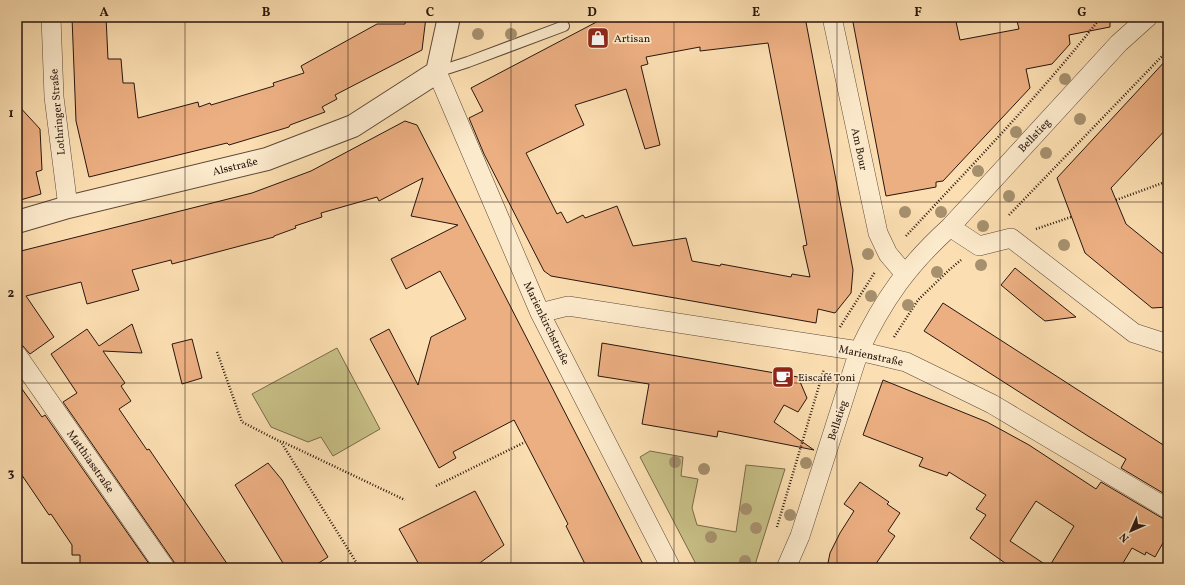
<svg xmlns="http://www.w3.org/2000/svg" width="1185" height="585" viewBox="0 0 1185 585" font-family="Vollkorn,serif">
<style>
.green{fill:#c7bf86;stroke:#786a4a}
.building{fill:#ecaf82;stroke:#28160e;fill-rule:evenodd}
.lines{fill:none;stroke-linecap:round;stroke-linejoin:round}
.service-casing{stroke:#5d4837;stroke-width:12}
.minor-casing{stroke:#5d4837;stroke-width:20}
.tertiary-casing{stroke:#5d4837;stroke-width:24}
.path{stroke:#28160e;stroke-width:2.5;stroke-dasharray:1 2;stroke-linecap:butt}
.service{stroke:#fceacc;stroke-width:10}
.minor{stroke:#fceacc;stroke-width:19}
.tertiary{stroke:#fceacc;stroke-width:22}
.tree{fill:#a6906e}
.grid{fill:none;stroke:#28160e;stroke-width:1;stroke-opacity:0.55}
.labels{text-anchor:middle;stroke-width:3.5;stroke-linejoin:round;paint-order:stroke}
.poi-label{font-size:11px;fill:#28160e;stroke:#fceacc;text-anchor:start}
.street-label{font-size:11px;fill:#28160e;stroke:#fceacc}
.neatline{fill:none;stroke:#28160e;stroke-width:1.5}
.grid-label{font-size:13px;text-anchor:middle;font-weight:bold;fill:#28160e}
</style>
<rect width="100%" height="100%" fill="#fbdeb1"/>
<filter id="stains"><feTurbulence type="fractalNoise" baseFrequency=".005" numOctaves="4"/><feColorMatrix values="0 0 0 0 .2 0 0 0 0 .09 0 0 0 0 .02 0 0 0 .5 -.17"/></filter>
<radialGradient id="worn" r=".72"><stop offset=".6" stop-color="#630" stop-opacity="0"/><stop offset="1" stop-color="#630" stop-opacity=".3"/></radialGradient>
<path class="green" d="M337 348 380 429 333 456 321 437 308 442 271 427 252 394Z
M650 451 683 457 681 476 698 479 692 508 697 525 736 532 746 465 785 469 754 568H698L640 457Z"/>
<path class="building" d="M72 17H106L108 59H121L123 83H134L138 118 198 102 199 107 210 103 211 105 274 86 273 83 304 73 301 66 377 24H405L406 17H426L422 50 335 95 337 99 322 107 325 112 290 125 289 127 229 145 227 143 89 177 76 121Z
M606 17H805L853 270 851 293 835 313 818 309 816 323 551 276 544 271 484 154 469 118 483 111 471 88ZM768 43 807 245 803 246 810 277 792 274 791 277 721 264 720 266 692 261 686 238 633 246 617 206 585 218 583 215 567 223 561 212 557 214 526 153 584 125 575 105 626 89 645 149 660 145 641 66 648 64 646 57 700 47V51Z
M852 17H955L960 40 1019 29 1016 17H1110V27L1069 35 1070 44 1052 64 1026 69 1030 88 943 181 936 182V187L886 196Z
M1168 58V127L1111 188 1126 224 1168 258V307L1152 308 1085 253 1057 178Z
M17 104 40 129 42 170 36 172 41 194 17 201Z
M405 121 417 125 645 568H587L566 526 568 524 514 420 453 452 456 458 439 468 370 339 389 329 418 385 431 337 466 319 440 271 406 289 391 259 458 225 411 216 423 178 379 201 377 197 321 213 322 217 295 226 296 228 274 236V237L172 264 171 260 132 270 139 290 87 304 81 282 26 296 54 337 30 354 22 345 17 344V252L252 193 311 171Z
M1015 268 1041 289 1076 317 1045 321 1036 314 1001 285Z
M943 303 1168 448V496L1121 468 1126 459 1088 436 924 331Z
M132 324 142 353 103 351 125 383 121 386 131 401 119 409 147 450 149 449 230 568H176L174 562 63 402 77 393 51 354 87 329 99 346Z
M192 339 202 378 182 384 172 344Z
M602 343 798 377 807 398 798 412 784 405 774 422 814 450 718 431 717 437 642 424 649 384 598 376Z
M883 380 987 422 1029 445 1096 489 1101 482 1162 518 1168 520V534L1155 557 1146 552 1145 555 1132 548 1120 568H1012L970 538 986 515 976 509 986 495 949 472 947 476 919 466 923 458 863 435ZM1036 501 1074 526 1049 567 1010 541Z
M17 382 42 417 45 415 152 568H80V555H72V545L51 514 49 515 17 468Z
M268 463 282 480 328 557 311 568H286L235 485Z
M860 482 889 502 887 504 900 513 888 531 895 536 873 568H827L830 553 840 533 854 511 844 504Z
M475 491 504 545 473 568H421L399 529Z"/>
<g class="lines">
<g class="service-casing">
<path id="service" d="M437 72 468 62 564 26"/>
</g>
<g class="minor-casing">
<path id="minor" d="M51 17 54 97 68 207
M832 17 878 233 888 254 905 274
M437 72 540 313 671 568
M950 227 979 246 1011 238 1134 333 1168 344
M540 313 568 306 859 351 906 362 992 404 1168 509
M17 355 165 568
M786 568 800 536 859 351C883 300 908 265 950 227L1119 43 1148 17"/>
</g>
<g class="tertiary-casing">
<path id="tertiary" d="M17 222 68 207 267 159 353 126 437 72 449 17"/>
</g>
<path class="path" d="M1116 200 1168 181
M1009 215 1168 50
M1036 229 1071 217
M906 236C972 165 1041 94 1101 17
M840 327 875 272
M894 337 918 300 949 270 961 260
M217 352 242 422 281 442 356 562
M283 442 405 500
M436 486 525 442
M777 527 824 369"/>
<use href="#service" class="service"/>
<use href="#minor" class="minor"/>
<use href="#tertiary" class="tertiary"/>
</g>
<g class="tree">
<circle cx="478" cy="34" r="6"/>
<circle cx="511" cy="34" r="6"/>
<circle cx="1065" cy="79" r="6"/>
<circle cx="1080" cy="119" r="6"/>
<circle cx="1016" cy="132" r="6"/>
<circle cx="1046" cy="153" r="6"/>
<circle cx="978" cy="171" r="6"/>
<circle cx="1009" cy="196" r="6"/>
<circle cx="905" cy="212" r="6"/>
<circle cx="941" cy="212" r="6"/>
<circle cx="983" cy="226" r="6"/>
<circle cx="1064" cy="245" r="6"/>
<circle cx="868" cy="254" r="6"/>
<circle cx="981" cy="265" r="6"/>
<circle cx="937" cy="272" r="6"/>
<circle cx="871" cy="296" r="6"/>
<circle cx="908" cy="305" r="6"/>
<circle cx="675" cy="462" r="6"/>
<circle cx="806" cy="463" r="6"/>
<circle cx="704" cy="469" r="6"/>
<circle cx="746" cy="509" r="6"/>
<circle cx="790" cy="515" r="6"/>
<circle cx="756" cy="528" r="6"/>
<circle cx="711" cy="537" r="6"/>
<circle cx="745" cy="561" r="6"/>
</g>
<path class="grid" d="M185 17V568M348 17V568M511 17V568M674 17V568M837 17V568M1000 17V568M17 202H1168M17 383H1168"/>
<defs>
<g id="shop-square" transform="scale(1.15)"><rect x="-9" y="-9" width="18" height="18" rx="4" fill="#8f2418" stroke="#fceacc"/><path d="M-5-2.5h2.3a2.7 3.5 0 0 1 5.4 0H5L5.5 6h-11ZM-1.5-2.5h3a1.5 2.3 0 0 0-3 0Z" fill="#fff"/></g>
<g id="cafe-square" transform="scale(1.15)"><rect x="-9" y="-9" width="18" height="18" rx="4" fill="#8f2418" stroke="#fceacc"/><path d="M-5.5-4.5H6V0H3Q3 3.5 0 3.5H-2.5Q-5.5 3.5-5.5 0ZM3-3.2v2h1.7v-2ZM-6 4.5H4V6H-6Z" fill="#fff"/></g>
</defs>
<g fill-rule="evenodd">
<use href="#shop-square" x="598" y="38"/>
<use href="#cafe-square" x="783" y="377"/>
</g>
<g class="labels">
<g class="poi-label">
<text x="614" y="42">Artisan</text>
<text x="798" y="381">Eiscafé Toni</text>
</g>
<g class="street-label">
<text transform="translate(57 112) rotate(-95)" y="4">Lothringer Straße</text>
<text transform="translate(1034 135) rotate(-47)" y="4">Bellstieg</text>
<text transform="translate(860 149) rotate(78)" y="4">Am Bour</text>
<text transform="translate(235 166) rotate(-14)" y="4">Alsstraße</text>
<text transform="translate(547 323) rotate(64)" y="4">Marienkirchstraße</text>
<text transform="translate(871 355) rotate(12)" y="4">Marienstraße</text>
<text transform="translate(837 420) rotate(-72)" y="4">Bellstieg</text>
<text transform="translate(91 461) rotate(55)" y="4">Matthiasstraße</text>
</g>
</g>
<rect width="1185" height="585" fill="none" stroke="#fbdeb1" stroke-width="44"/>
<g transform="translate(1131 531) rotate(225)" stroke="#fceacc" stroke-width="3" paint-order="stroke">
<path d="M0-3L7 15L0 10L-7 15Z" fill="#28160e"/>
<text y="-6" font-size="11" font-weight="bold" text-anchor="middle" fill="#28160e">N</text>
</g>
<rect x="22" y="22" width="1141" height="541" class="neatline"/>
<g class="grid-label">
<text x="104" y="16">A</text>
<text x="266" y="16">B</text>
<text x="430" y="16">C</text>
<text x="592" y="16">D</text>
<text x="756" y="16">E</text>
<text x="918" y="16">F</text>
<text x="1082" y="16">G</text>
<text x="11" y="117">1</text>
<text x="11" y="297">2</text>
<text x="11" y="477">3</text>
</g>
<rect width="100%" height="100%" filter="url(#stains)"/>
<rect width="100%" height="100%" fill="url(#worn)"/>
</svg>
